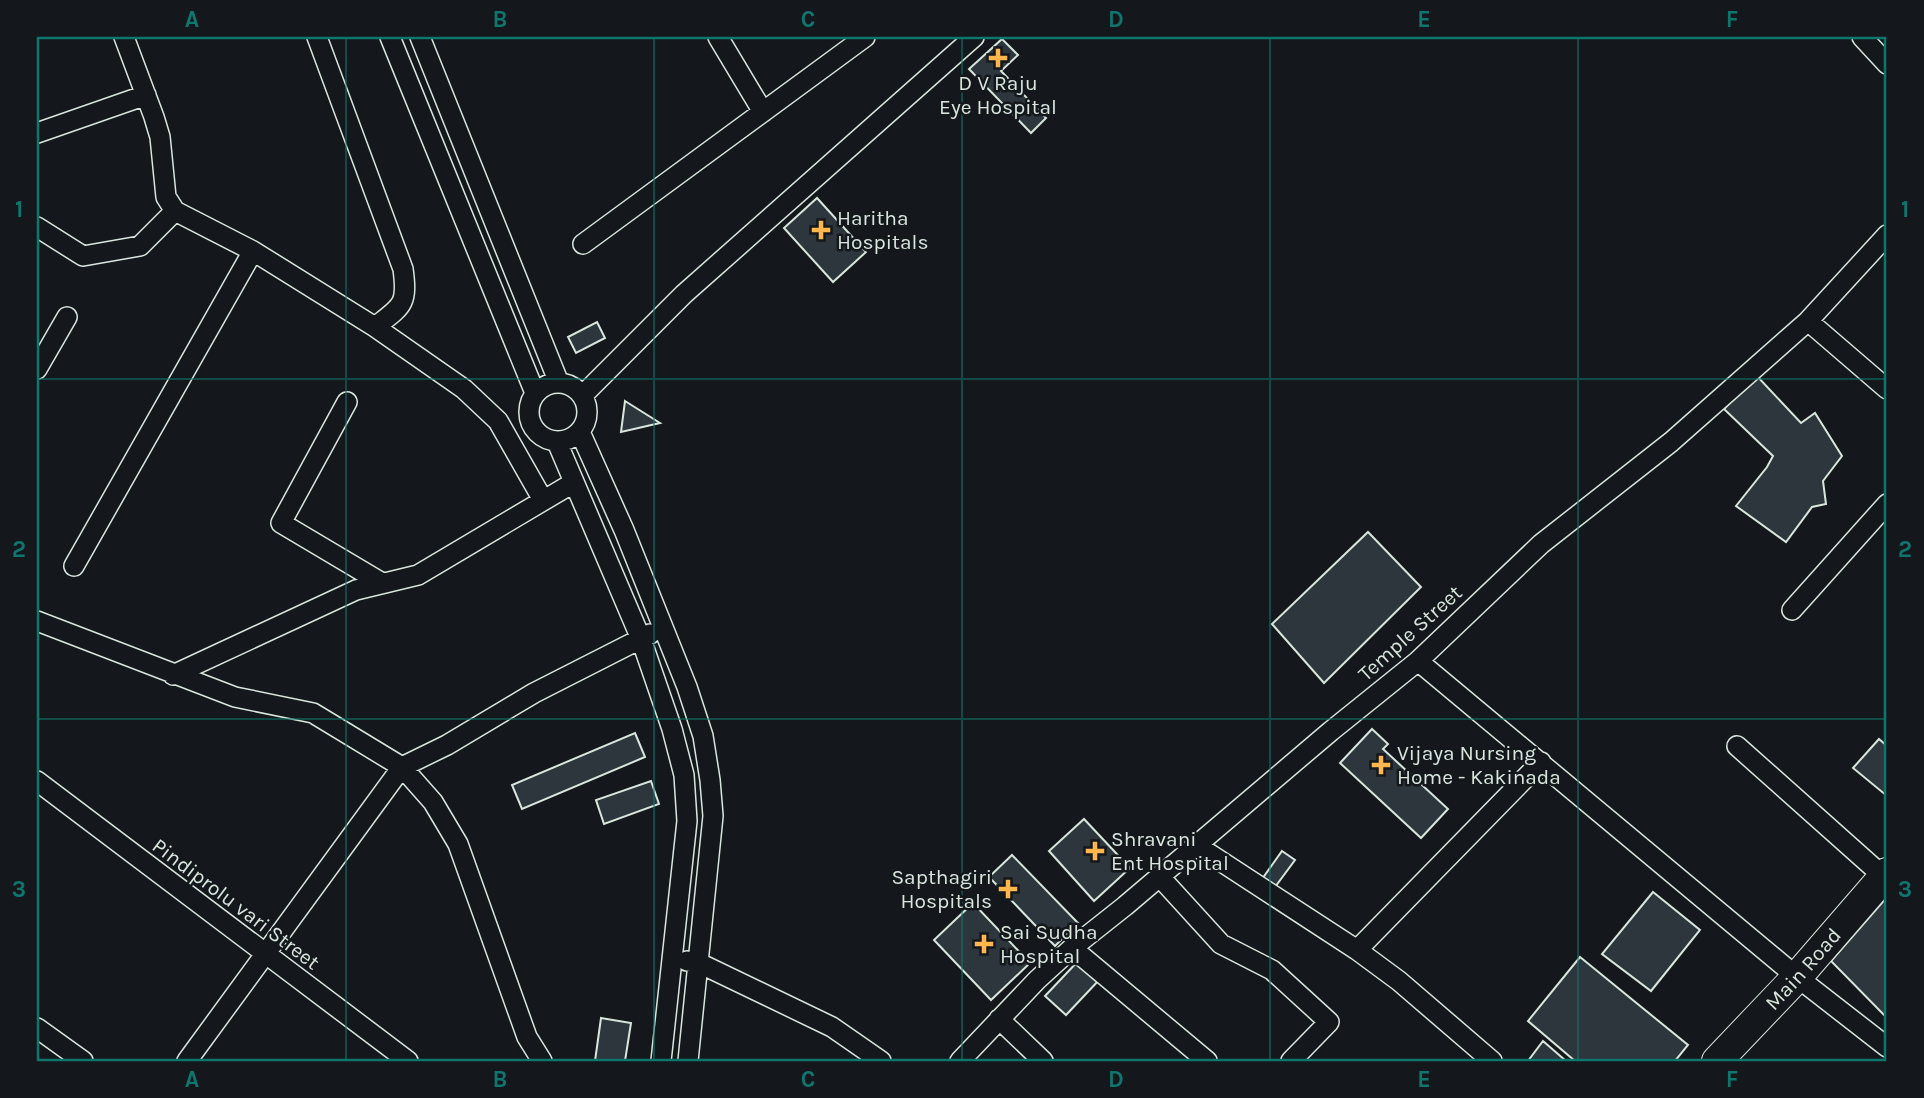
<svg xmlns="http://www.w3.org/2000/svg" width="1924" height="1098" viewBox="0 0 1924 1098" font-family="Karla,sans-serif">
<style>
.building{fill:#2c363c;stroke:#d8e6dc;stroke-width:2}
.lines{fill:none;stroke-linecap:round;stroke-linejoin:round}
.minor-casing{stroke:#d8e6dc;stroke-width:22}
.highway-casing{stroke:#d8e6dc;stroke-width:32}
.minor{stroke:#14181c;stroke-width:19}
.highway{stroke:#14181c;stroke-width:30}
.grid{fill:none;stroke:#0f766e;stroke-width:2;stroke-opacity:0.55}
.poi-dot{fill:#ffb74d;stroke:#14181c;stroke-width:2.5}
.labels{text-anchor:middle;stroke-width:5;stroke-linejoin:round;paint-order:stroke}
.poi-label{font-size:21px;fill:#d8e6dc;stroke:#14181c;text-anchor:start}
.street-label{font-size:21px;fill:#d8e6dc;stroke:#14181c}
.neatline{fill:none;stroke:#0f766e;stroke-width:2.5}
.grid-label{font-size:23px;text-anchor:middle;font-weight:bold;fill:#0f766e}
</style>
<rect width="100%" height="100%" fill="#14181c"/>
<path class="building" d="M1002 39 1018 55 1001 71 1046 118 1031 133 969 69Z
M817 198 866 252 833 282 784 228Z
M597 322 605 338 576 353 568 337Z
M1756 375 1801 423 1815 413 1842 456 1823 481 1826 504 1812 507 1786 542 1736 506 1767 467 1773 456 1724 409Z
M625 401 660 423 621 432Z
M1368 532 1421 587 1324 683 1272 624Z
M1372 729 1388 744 1383 749 1448 809 1421 838 1340 763Z
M635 733 645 757 522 809 512 785Z
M1879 739 1887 746V796L1853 768Z
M651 781 659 804 604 824 596 800Z
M1084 819 1130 868 1094 901 1049 851Z
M1282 851 1295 860 1267 898 1255 889Z
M1012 855 1078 923 1055 946 989 877Z
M1653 892 1700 930 1651 991 1602 954Z
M1887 897V1018L1831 961Z
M973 903 1030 963 991 1000 934 940Z
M1580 957 1688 1045 1675 1061H1575L1528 1021Z
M1081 958 1101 978 1066 1015 1045 996Z
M601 1018 631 1023 625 1061H595Z
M1543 1041 1566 1061H1528Z"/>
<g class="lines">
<g class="minor-casing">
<path id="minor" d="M124 37 154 117 160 137 166 197 175 211 253 251 375 327 464 389 498 421 543 500
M317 37 403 269C408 305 402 306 375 327
M390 37 535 393
M420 37 559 383
M718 37 763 112
M1862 37 1887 64
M37 133 146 95
M37 227 83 256 140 246 175 211
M583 244 865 37
M1808 321 1887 389
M37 369 67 317
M529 412a29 29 0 1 1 58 0a29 29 0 1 1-58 0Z
M583 395 684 294 974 37
M347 402 281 523 382 583
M580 432 624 530 687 687 703 736 710 780 713 816 688 1061
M557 442 641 639 672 729 684 775 687 821 661 1061
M74 566 253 251
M1792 610 1887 504
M37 621 235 697 313 713 402 767 187 1061
M1418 661 1797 977 1887 1047
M173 675 356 590 418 575 573 483
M1737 746 1884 877
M37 781 408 1061
M1196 845 1357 950 1399 981 1492 1061
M1159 876 1221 944 1272 970 1329 1022 1291 1061
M1072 948 1207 1061
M1357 950 1541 762
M687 961 699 963 832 1027 881 1061
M999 1019 1043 1061
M37 1028 83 1061
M542 1061 527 1037 458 844 433 802 402 767 447 745 534 693 650 634
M960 1061 1037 980 1072 948 1125 906 1331 731 1418 661 1541 544 1671 442 1808 321 1887 235"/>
</g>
<g class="highway-casing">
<g id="highway">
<path id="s1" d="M1717 1061 1797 977 1887 873"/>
</g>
</g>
<use href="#minor" class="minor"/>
<use href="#highway" class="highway"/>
</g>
<path class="grid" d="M346 37V1061M654 37V1061M962 37V1061M1270 37V1061M1578 37V1061M37 379H1887M37 719H1887"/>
<g class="poi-dot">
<path d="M994.5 47.5h7v7h7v7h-7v7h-7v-7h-7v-7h7z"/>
<path d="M817.5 219.5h7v7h7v7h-7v7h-7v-7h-7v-7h7z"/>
<path d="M1377.5 754.5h7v7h7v7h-7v7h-7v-7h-7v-7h7z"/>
<path d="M1091.5 840.5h7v7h7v7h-7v7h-7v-7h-7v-7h7z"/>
<path d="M1004.5 878.5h7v7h7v7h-7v7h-7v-7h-7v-7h7z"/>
<path d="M980.5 933.5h7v7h7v7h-7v7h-7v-7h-7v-7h7z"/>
</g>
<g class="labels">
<g class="poi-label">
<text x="998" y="90" text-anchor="middle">D V Raju<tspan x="998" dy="24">Eye Hospital</tspan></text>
<text x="837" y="225">Haritha<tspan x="837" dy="24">Hospitals</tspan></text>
<text x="1397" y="760">Vijaya Nursing<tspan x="1397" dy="24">Home - Kakinada</tspan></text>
<text x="1111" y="846">Shravani<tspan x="1111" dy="24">Ent Hospital</tspan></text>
<text x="992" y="884" text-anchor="end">Sapthagiri<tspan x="992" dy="24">Hospitals</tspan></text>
<text x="1000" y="939">Sai Sudha<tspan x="1000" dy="24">Hospital</tspan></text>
</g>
<g class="street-label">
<text transform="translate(1410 633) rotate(-42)" y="7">Temple Street</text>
<text transform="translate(236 904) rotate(37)" y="7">Pindiprolu vari Street</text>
<text dy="7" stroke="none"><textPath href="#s1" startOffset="126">Main Road</textPath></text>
</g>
</g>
<rect width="1924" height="1098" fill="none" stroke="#14181c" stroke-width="77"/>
<rect x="38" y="38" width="1847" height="1022" class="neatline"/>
<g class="grid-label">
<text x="192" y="27">A</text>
<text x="500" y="27">B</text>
<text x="808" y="27">C</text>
<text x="1116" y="27">D</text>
<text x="1424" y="27">E</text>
<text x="1732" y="27">F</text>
<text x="19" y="217">1</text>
<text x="1905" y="217">1</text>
<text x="19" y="557">2</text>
<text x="1905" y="557">2</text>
<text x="19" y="897">3</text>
<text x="1905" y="897">3</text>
<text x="192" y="1087">A</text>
<text x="500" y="1087">B</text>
<text x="808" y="1087">C</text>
<text x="1116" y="1087">D</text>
<text x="1424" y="1087">E</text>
<text x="1732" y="1087">F</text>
</g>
</svg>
